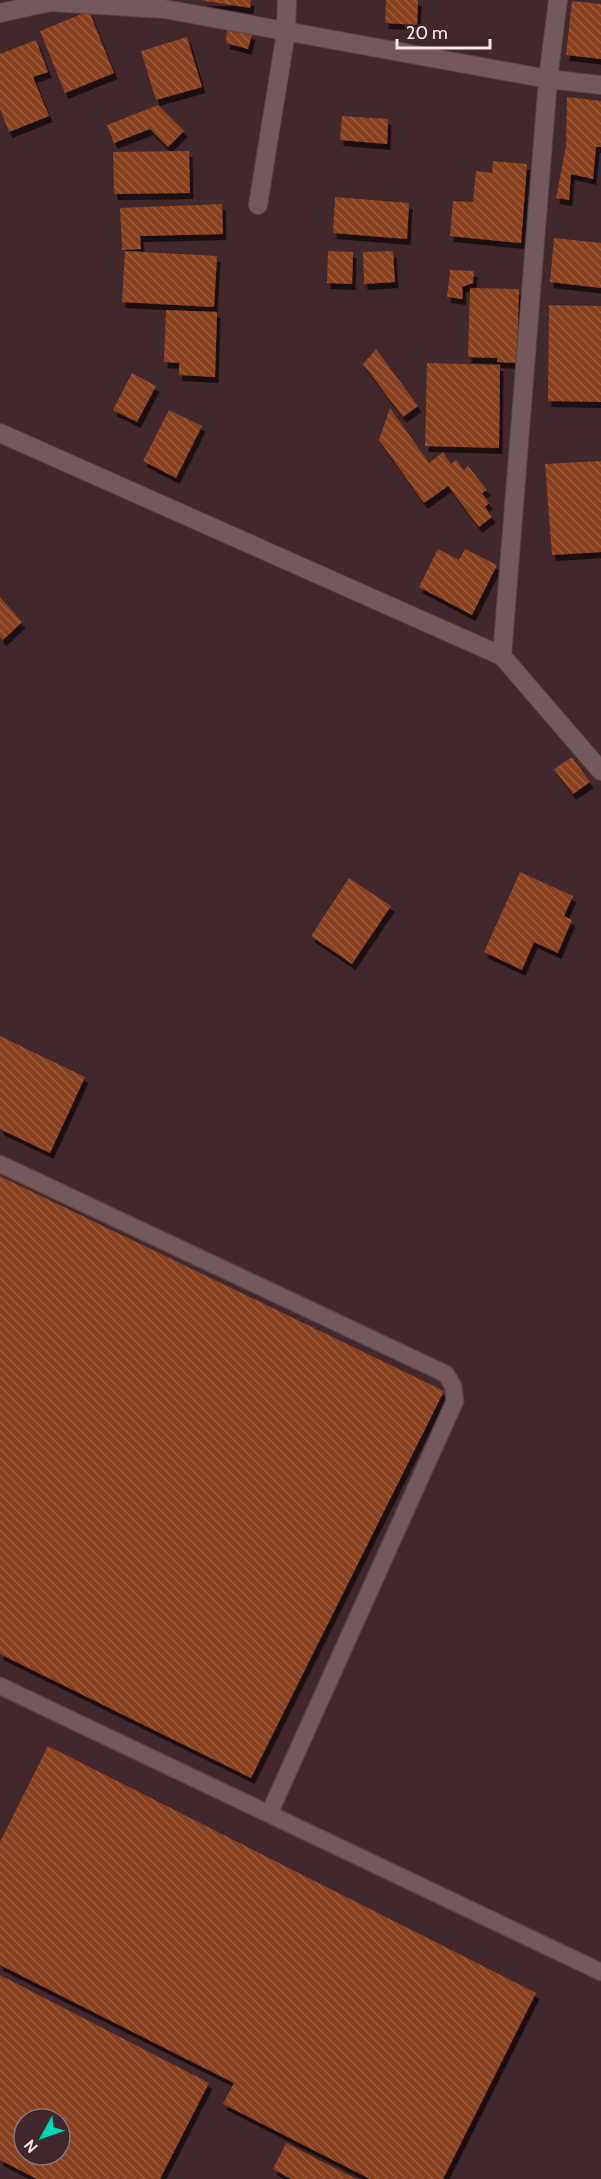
<svg xmlns="http://www.w3.org/2000/svg" width="601" height="2179" viewBox="0 0 601 2179" font-family="Cabin,sans-serif">
<style>
.building{fill:url(#building-back-hatch);fill-rule:evenodd;filter:url(#shadow)}
.lines{fill:none;stroke-linecap:round;stroke-linejoin:round}
.lane-casing{stroke:#584447;stroke-width:19}
.street-casing{stroke:#584447;stroke-width:20}
.lane{stroke:#73595c;stroke-width:16}
.street{stroke:#73595c;stroke-width:18}
</style>
<defs>
<pattern id="building-back-hatch" width="6" height="6" patternUnits="userSpaceOnUse" patternTransform="scale(1.5)"><rect width="6" height="6" fill="#893f1d"/><path d="M-1 5l2 2M0 0l6 6M5-1l2 2" fill="none" stroke="#9a5b3e"/></pattern>
<filter id="shadow"><feDropShadow dx="3.5" dy="6" stdDeviation="0" flood-color="#0009"/></filter>
</defs>
<rect width="100%" height="100%" fill="#40282c"/>
<path class="building" d="M200 0H251L250 8Z
M386 0H418L417 25 385 23Z
M572 1 601 4V59L566 55Z
M89 11 114 73 65 93 40 31Z
M227 28 252 34 248 49 226 43Z
M187 37 202 87 156 100 141 51Z
M36 40 48 72 33 77 49 116 9 132 0 109V54Z
M567 97 601 101V147H596L593 179 571 174 569 200 556 198 566 146Z
M158 105 184 131 168 147 150 129 114 143 107 125Z
M342 116 388 119 387 144 340 140Z
M189 151 190 193 114 194 113 152Z
M493 161 527 164 521 243 450 236 453 201 473 202 476 171 492 173Z
M335 197 409 203 407 239 333 233Z
M222 204 223 234 140 236 141 249 122 250 120 208Z
M554 238 601 243V288L550 282Z
M125 251 217 256 214 307 122 302Z
M328 251 353 252 352 284 327 283Z
M393 251 395 282 364 284 363 252Z
M450 270 474 271 473 283 462 287 463 299 447 297Z
M470 288 519 289 517 363 497 362V358L468 357Z
M549 305 601 306V402L548 401Z
M166 310 217 312 215 377 179 375V363L164 362Z
M376 349 418 406 403 417 363 364Z
M427 363 500 365 499 448 425 446Z
M132 373 156 386 137 422 113 410Z
M390 408 429 463 443 452 451 464 456 460 464 470 468 466 487 490 482 493 489 503 485 507 492 517 479 527 448 486 424 503 379 440Z
M169 410 202 426 176 478 143 461Z
M601 461V552L552 555 545 464Z
M438 549 459 560 465 549 497 565 472 615 419 587Z
M0 597 22 622 3 640 0 637Z
M572 757 590 782 573 794 554 769Z
M520 872 573 896 564 916 572 920 558 953 534 942 522 970 484 952Z
M349 878 391 906 352 964 311 936Z
M0 1036 85 1077 50 1153 0 1129Z
M0 1176 444 1391 251 1778 0 1654Z
M48 1746 536 1993 443 2179H370L223 2104 234 2083 0 1965V1842Z
M0 1975 209 2083 160 2179H37L0 2160ZM24 2119H60V2155H24Z
M286 2143 356 2179H291L273 2169Z"/>
<g class="lines">
<g class="lane-casing">
<path id="lane" d="M0 1164 446 1374 453 1386 455 1401 269 1814
M0 1686 601 1972"/>
</g>
<g class="street-casing">
<path id="street" d="M0 13 51 2 164 9 548 79 601 85
M258 205 286 32 287 0
M0 433 502 656 601 771
M502 656 548 79 558 0"/>
</g>
<use href="#lane" class="lane"/>
<use href="#street" class="street"/>
</g>
<g transform="translate(42 2137) rotate(230)"><circle r="28" fill="#40282c" stroke="#897477" stroke-width="1.5"/>
<path d="M0-4.5L10 22L0 15L-10 22Z" fill="#00d5b7"/>
<text y="-9" font-size="16" font-weight="bold" text-anchor="middle" fill="#f6e6e8">N</text>
</g>
<path d="M397 39v9h93v-9" fill="none" stroke="#f6e6e8" stroke-width="3"/>
<text x="406" y="39" font-size="18" fill="#f6e6e8" stroke="#40282c" stroke-width="4.5" paint-order="stroke">20 m</text>
</svg>
